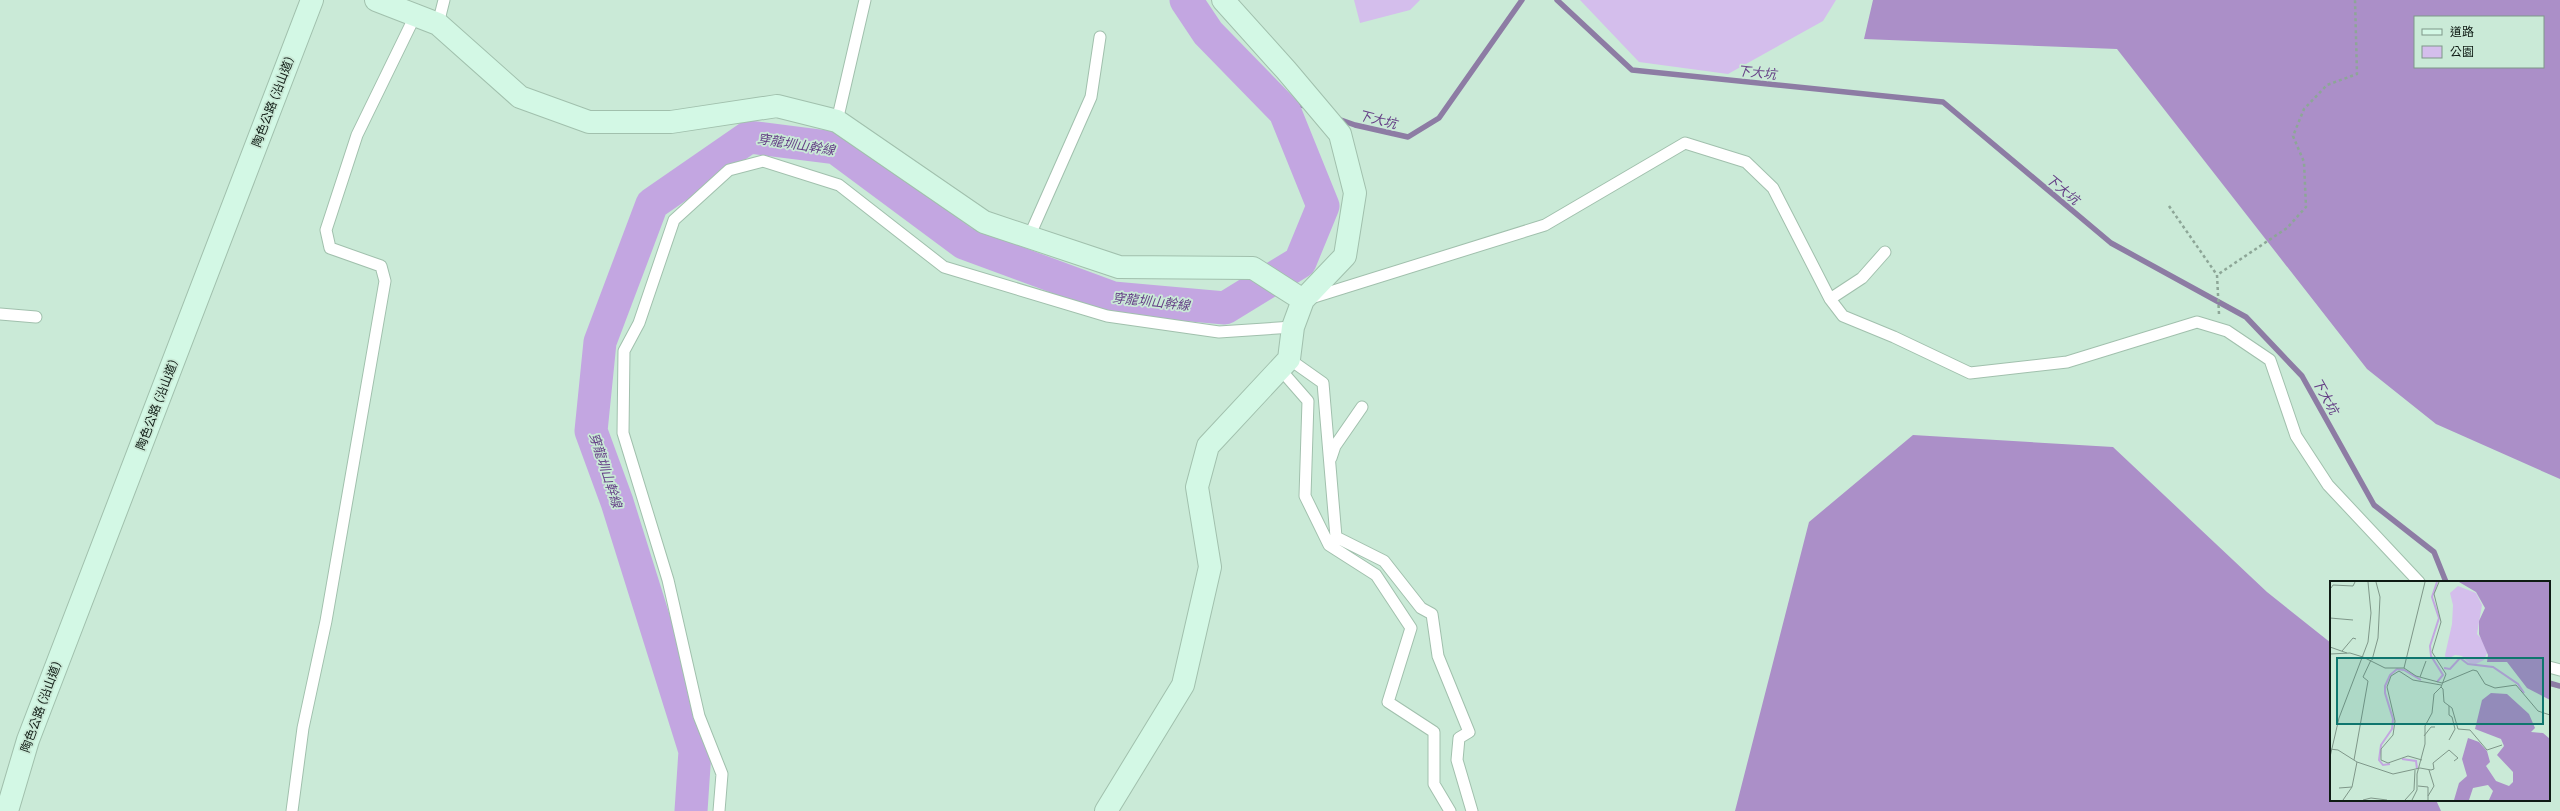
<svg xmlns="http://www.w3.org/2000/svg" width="2560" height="811" viewBox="0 0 2560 811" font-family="Figtree,'Noto Sans TC',sans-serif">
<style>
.green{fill:#d4beec}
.forest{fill:#ab8fc8;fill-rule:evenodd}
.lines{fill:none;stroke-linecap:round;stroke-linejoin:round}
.stream{stroke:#8d7ca4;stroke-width:5.5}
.river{stroke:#c3a6e1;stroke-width:33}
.lane-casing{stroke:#a1c0ad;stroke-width:13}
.secondary-casing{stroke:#a1c0ad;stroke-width:24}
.path{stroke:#8da697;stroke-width:2.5;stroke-dasharray:3 3;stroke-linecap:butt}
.lane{stroke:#fff;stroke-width:11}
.secondary{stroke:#d3f8e5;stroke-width:22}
.labels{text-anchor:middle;stroke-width:3.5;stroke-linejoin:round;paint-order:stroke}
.street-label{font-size:12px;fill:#0f1b14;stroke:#caead7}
.water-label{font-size:13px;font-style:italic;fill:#653f86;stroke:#caead7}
.inset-river{fill:none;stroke:#c3a6e1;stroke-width:2}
.inset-road{fill:none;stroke:#7f9789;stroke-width:1}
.view{fill:#0f766e;fill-opacity:0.15;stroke:#0f766e;stroke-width:2}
.inset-edge{fill:none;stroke:#0f1b14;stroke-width:2}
</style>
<rect width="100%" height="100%" fill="#caead7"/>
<path class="green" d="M1354 0H1420L1410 10 1360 23Z
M1580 0H1836L1823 21 1728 74 1639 62Z"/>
<path class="forest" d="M1873 0H2560V479L2436 424 2367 369 2117 49 1864 39ZM2415 17H2543V67H2415Z
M1913 435 2113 447 2267 592 2331 643V800H2436L2441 811H1735L1809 522Z"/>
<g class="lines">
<path class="stream" d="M1557 0 1632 70 1943 102 2111 243 2246 317 2302 376 2374 505 2434 552 2446 582
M1264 91 1307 107
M1338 119 1355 125 1408 137 1439 118 1522 0
M2549 683 2560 686"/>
<path class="river" d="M691 811 695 751 617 502 591 431 600 342 652 204 749 137 836 148 964 243 1113 298 1225 308 1300 262 1323 206 1285 112 1208 33 1186 0"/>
<g class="lane-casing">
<path id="lane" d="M438 24 444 0
M837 121 865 0
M1029 237 1091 97 1100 37
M1311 298 1545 225 1685 143 1746 162 1773 188 1830 299 1843 316 1894 337 1970 373 2067 362 2197 322 2227 331 2270 360 2296 436 2328 485 2419 582
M1830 299 1862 278 1885 252
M0 314 36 317
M1289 359 1323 383 1336 537 1384 561 1421 608 1432 614 1438 656 1469 732 1459 738 1457 760 1472 811
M1280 369 1308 401 1305 496 1329 545 1376 575 1411 628 1388 702 1434 732V784L1450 811
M1331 458 1335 446 1362 407
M2549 667 2560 670
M292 811 303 728 326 621 385 281 381 266 330 248 326 230 357 135 415 16
M719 811 722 774 699 716 668 580 623 433 624 351 639 323 674 220 729 170 763 161 839 185 944 267 1107 316 1219 332 1293 327"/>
</g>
<g class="secondary-casing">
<path id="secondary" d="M376 0 438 24 520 97 589 122H671L777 106 837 121 984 222 1119 267 1253 268 1303 300
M7 811 28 740 312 0
M1106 811 1183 685 1210 567 1197 487 1208 446 1289 359 1293 327 1303 300 1345 256 1355 193 1340 134 1286 70 1223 0"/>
</g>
<path class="path" d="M2169 206 2217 275
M2219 314 2217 275 2287 228 2306 207 2304 162 2293 136 2304 109 2327 85 2357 74 2355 0"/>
<use href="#lane" class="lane"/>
<use href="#secondary" class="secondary"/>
</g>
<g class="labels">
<g class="street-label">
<text transform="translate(273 102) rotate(-69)" y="4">陶色公路 (沿山道)</text>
<text transform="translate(157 405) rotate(-69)" y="4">陶色公路 (沿山道)</text>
<text transform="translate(41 707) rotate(-70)" y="4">陶色公路 (沿山道)</text>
</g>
<g class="water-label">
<text transform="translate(1757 72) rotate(6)" y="5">下大坑</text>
<text transform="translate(1378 119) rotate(14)" y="5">下大坑</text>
<text transform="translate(796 144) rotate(9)" y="5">穿龍圳山幹線</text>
<text transform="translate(2063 189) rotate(40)" y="5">下大坑</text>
<text transform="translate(1151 301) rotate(6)" y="5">穿龍圳山幹線</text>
<text transform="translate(2326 396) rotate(61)" y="5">下大坑</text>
<text transform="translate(606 470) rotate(72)" y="5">穿龍圳山幹線</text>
</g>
</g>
<g transform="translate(2330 581)">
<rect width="220" height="220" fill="#caead7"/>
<path d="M128 5 146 12 152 24 147 53 154 60 157 72 154 79 146 83 139 82 132 75 125 74 116 79 115 74 122 43 123 24 120 12Z" fill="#d4beec"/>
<path d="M129 1H220V119L197 107 177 81H157L158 74 149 53V40L155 27 146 11ZM161 112 177 113 199 133 205 147 201 151 213 152 220 158V219H159L163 210 158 204 143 207 139 219H124L129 202 137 195 132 178 138 157 149 161 157 170 160 181 156 185 166 200 179 205 183 201V191L167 174 174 165 171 158 145 148 152 119Z" fill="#ab8fc8"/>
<path class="inset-river" d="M107 1 102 16 109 37 100 65 101 75 113 94 107 101M114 87 120 88 130 77 138 83 163 86 188 103 194 112M72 178 86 180 87 188M60 183 53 184 49 179 51 164 62 148 63 138 55 112V105L60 94 67 88 74 89 91 99"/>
<path class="inset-road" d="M1 7 3 4 23 5 25 1M0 26V6M0 37 23 39M0 66 17 72M12 70 23 57 26 58M0 73 20 72 33 76M33 76 55 87H74L86 95 112 102 143 89 147 90 155 103 165 107 186 104 208 130 220 134M42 79 48 57 50 16 46 1M74 87 95 1M90 96 96 80M111 106 113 108 114 121 122 127 128 148 140 149 157 169 172 164M119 125V134L122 136 125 148 119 159M94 155 101 146H105M0 168 8 169 27 181 63 193 90 187 101 189 104 188 103 182 119 169 128 177 124 180M0 176 9 137 38 61 41 32 38 1M24 179 38 100 33 96 41 79M92 179 78 175 58 182 51 179V168L63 154 65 140 57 106 61 95 69 90 83 99 111 104M88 205 98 206V219M9 207 22 206M98 215 104 205 99 189M13 219 22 206 27 181M33 219 41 217 57 219M75 219 84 209 85 189M82 219 87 209V193L95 163V145L102 132 104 113 111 106 116 93 102 71 111 41 104 13 109 1"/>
<path class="view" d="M7 77H213V143H7Z"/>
<rect width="220" height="220" class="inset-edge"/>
</g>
<rect x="2414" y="16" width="130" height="52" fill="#caead7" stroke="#7f9789"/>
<rect x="2422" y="29" width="20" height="6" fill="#d3f8e5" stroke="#7f9789"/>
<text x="2450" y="36" font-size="12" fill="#0f1b14">道路</text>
<rect x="2422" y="46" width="20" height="12" fill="#d4beec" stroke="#7f9789"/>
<text x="2450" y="56" font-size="12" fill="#0f1b14">公園</text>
</svg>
